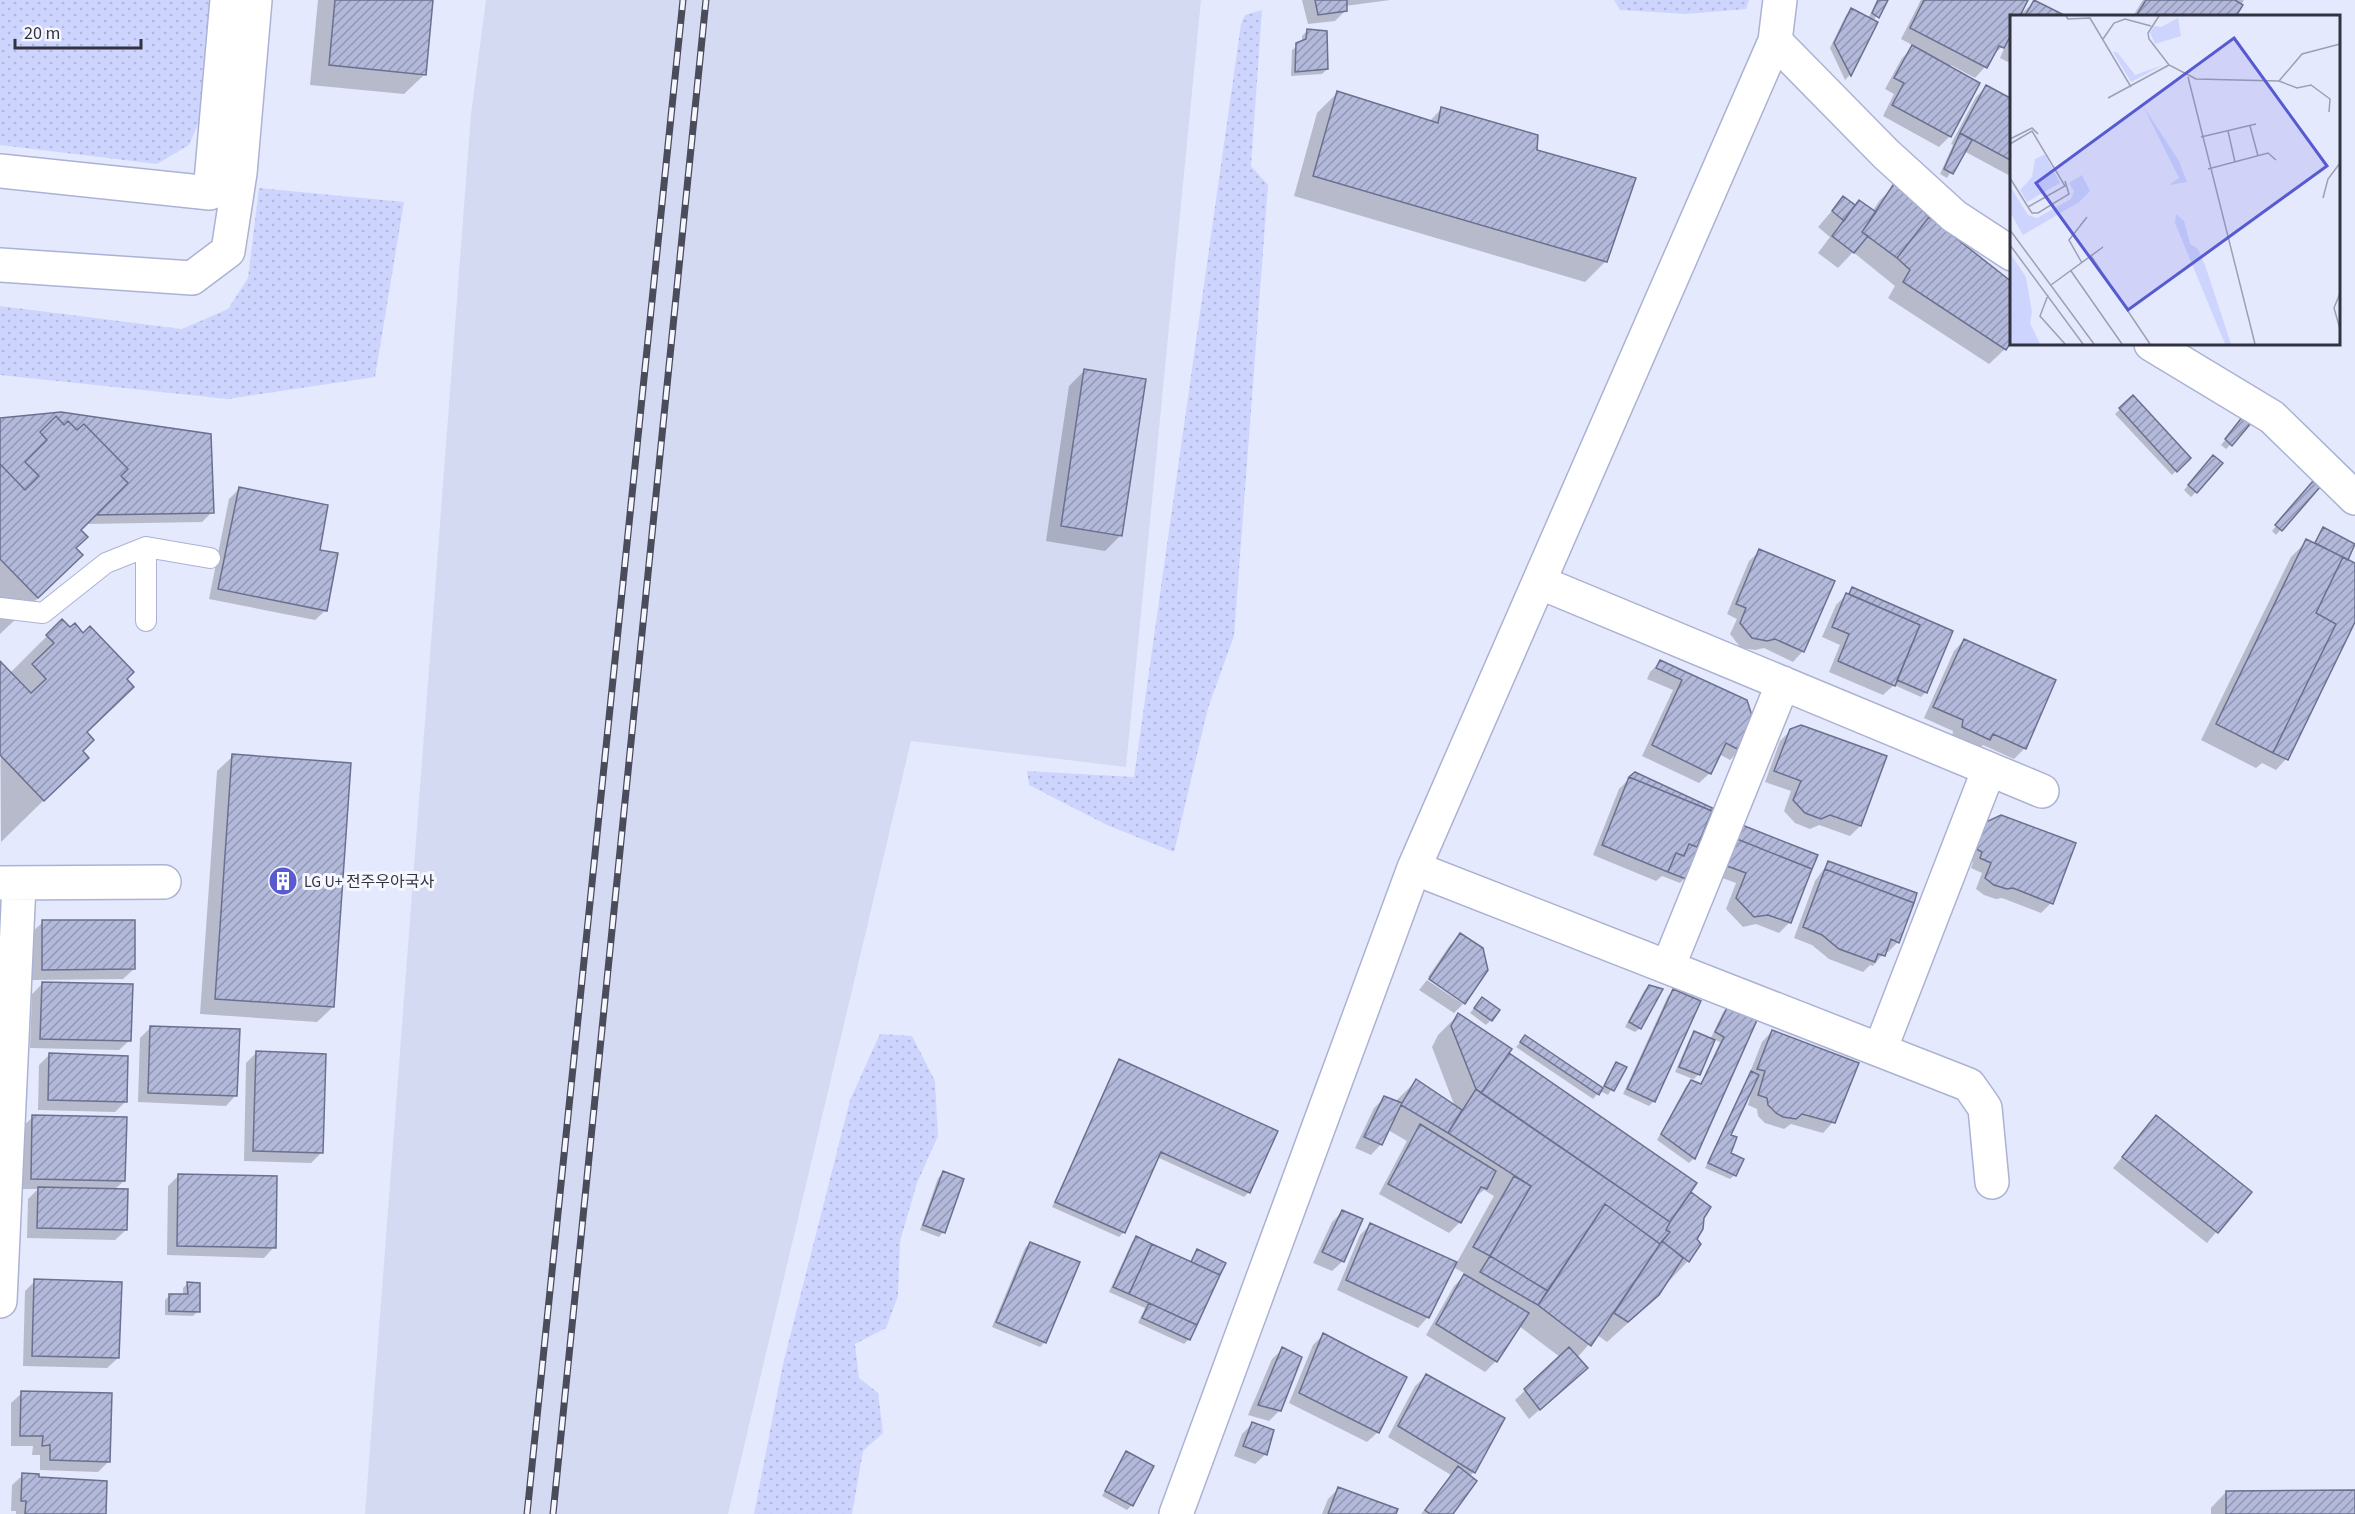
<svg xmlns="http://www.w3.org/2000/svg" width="2355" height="1514" viewBox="0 0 2355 1514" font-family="'Source Sans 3','Noto Sans KR',sans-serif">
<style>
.built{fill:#d5daf3}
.grass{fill:url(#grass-dots)}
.shadow{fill:#0003;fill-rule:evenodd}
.building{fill:url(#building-hatch);stroke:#6b708f;stroke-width:1.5}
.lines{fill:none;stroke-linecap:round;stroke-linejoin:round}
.service-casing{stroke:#acb2d3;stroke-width:22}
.minor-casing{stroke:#acb2d3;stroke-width:36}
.service{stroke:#fff;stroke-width:20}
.minor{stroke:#fff;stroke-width:33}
.rail-casing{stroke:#4a4c5b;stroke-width:7}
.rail{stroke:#f6f7fe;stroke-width:4.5;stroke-dasharray:14;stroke-linecap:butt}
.labels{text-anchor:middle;stroke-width:6;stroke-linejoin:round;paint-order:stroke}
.poi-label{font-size:16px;fill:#313341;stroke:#f6f7fe;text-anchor:start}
.inset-road{fill:none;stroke:#9da0b2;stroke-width:1.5}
.view{fill:#575ad1;fill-opacity:0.15;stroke:#575ad1;stroke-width:3}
.inset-edge{fill:none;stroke:#313341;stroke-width:3}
</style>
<defs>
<pattern id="grass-dots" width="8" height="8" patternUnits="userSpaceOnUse" patternTransform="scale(1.5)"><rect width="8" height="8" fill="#cdd5fe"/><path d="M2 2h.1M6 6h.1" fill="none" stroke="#b0b7db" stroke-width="1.8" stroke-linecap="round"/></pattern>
<pattern id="building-hatch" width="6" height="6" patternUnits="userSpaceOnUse" patternTransform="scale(1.5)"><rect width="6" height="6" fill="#b3b9da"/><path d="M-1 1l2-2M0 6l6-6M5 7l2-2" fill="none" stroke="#9297b2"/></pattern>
</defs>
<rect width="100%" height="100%" fill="#e5e9fe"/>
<path class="built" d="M486 0H1201L1126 767 911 741 728 1514H365L471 114Z"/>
<path class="grass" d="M0 0H212L199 122 189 145 157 164 0 145Z
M1614 0H1749L1746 9 1686 14 1620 10Z
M1262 10 1251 166 1268 185 1234 636 1208 708 1174 852 1107 825 1029 785 1027 771 1134 777 1241 24 1245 15Z
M259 188 404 202 375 377 228 399 0 375V306L182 329 228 309 248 278Z
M880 1034 912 1036 935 1081 938 1136 917 1183 900 1241 898 1296 886 1328 855 1344 859 1378 878 1393 883 1433 863 1451 852 1514H754L783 1364 850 1100Z"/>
<path class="shadow" d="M318 0H431L425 74 404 94 310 85Z
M1302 0H1390L1345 6V11L1335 21 1308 24Z
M1877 0H1887L1873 21 1876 23 1850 75 1845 80 1830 48 1846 15 1851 10 1868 19Z
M1921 0H2026L2018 16H2012V64L2000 58 2007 42 1991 57 1985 67 1975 78 1951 65 1950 68 1978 83 1949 137 1939 147 1883 116 1894 94 1885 89 1902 58 1914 46 1901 39Z
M2143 0H2244L2235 16H2133Z
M2034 2 2063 16H2019Z
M1307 31 1327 69 1322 74 1291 76 1292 50 1302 43V36Z
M1986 87 2012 100V177L1964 151 1947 178 1940 174 1953 145 1951 144 1976 97Z
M1337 93 1429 122 1441 109 1536 151 1606 261 1585 282 1294 196 1317 113Z
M1895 185 2005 349 1989 364 1888 298 1895 286 1853 252 1838 268 1818 253 1830 237 1818 227 1843 198 1855 207 1872 212 1880 200Z
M1084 371 1121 535 1105 551 1046 541 1069 386Z
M2133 397 2189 458 2172 475 2115 414Z
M0 420 212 512 202 522 85 524 79 530 74 548 39 597 0 634Z
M2239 423 2231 444 2226 449 2221 445Z
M2209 462 2196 492 2191 497 2184 490Z
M2308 487H2318L2276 535 2272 531Z
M240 488 318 551 326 610 315 620 209 599 229 499Z
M2323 529 2346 560 2355 565V619L2286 759 2276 770 2262 763 2256 768 2201 740 2291 557 2307 541 2313 544Z
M1760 551 1803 651 1793 662 1764 648 1755 650 1741 648 1730 634 1737 619 1727 614 1749 561Z
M1852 589 1951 632 1926 692 1921 697 1894 685 1883 695 1829 672 1840 645 1822 637 1836 605Z
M62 621 70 629 85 733 81 751 44 800 1 842 0 664 10 673Z
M1964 640 2054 681 2024 749 2014 759 1983 745 1979 749 1952 737 1953 731 1924 718 1954 651Z
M1661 661 1746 701 1740 750 1730 760 1719 754 1710 773 1699 783 1642 756 1673 690 1647 679 1650 672Z
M1791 730 1860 826 1850 836 1819 825 1810 829 1795 823 1784 811 1791 791 1765 782 1780 741Z
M233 756 333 1007 317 1022 200 1014 217 771Z
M1630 778 1715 810 1684 879 1680 883 1662 876 1656 881 1593 855 1619 789Z
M1987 823 2051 903 2041 913 2002 898 1996 899 1984 895 1976 889 1982 873 1971 868 1973 862 1966 859 1976 834Z
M1732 846 1790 922 1779 933 1756 924 1743 927 1726 909 1736 883 1717 876Z
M1829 862 1898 942 1888 952 1885 951 1873 966 1870 965 1863 972 1829 959 1812 945 1794 938 1815 881Z
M43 922 134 969 123 979 32 980V932Z
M1461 935 1464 1002 1428 977 1450 945Z
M1427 980 1463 1004 1454 1013 1419 990Z
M42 984 130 1040 119 1050 30 1048 32 994Z
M1649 986 1640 1028 1635 1032 1625 1027 1644 991Z
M1673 991 1654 1101 1649 1106 1623 1094 1668 996Z
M1482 999 1491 1020 1486 1025 1470 1013Z
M1728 1007 1755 1021 1694 1158 1689 1163 1657 1140 1686 1086 1693 1079 1675 1072 1690 1038 1694 1033 1710 1040 1723 1012ZM1713 1039 1720 1042 1700 1085 1692 1081 1698 1075Z
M1458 1015 1709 1207 1695 1239 1699 1244 1688 1261 1637 1315 1607 1342 1597 1335 1577 1358 1576 1378 1529 1419 1515 1400 1560 1357 1519 1326 1496 1361 1485 1372 1426 1335 1454 1286 1466 1274 1453 1267 1428 1317 1418 1328 1337 1290 1360 1235 1370 1225 1456 1264 1494 1196 1484 1190 1474 1198 1460 1222 1449 1233 1379 1194 1407 1141 1388 1130 1381 1144 1371 1155 1355 1148 1374 1108 1384 1098 1395 1102 1416 1081 1455 1107 1432 1047 1438 1035Z
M150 1028 236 1095 226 1106 138 1102 140 1038Z
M1772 1031 1833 1122 1823 1133 1791 1124 1784 1129 1765 1123 1758 1116 1757 1109 1748 1105 1753 1087 1752 1086 1729 1135V1153L1735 1175 1730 1179 1705 1168 1749 1075 1762 1042Z
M1525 1037 1602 1089 1612 1068 1617 1064 1625 1067 1608 1095 1600 1091 1593 1099 1516 1047Z
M256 1053 322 1152 311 1163 244 1161 246 1063Z
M50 1054 125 1102 115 1112 38 1110 39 1065Z
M1120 1061 1249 1192 1244 1197 1157 1157 1123 1233 1119 1237 1052 1207 1115 1066Z
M33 1117 124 1181 114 1190 126 1230 115 1240 27 1238 28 1199 38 1189H21L22 1127Z
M2156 1117 2249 1193 2207 1243 2113 1168Z
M943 1173V1232L939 1237 920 1230 938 1178Z
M179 1175 274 1247 264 1258 167 1255 168 1186Z
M1342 1212 1343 1261 1332 1271 1313 1263 1332 1222Z
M1137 1238 1190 1263 1198 1251 1189 1339 1184 1344 1138 1323 1145 1308 1109 1292 1132 1242Z
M1030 1243 1045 1342 1040 1347 992 1327 1025 1248Z
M35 1281 118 1358 107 1368 23 1366 25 1291Z
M188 1283 198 1311 193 1316 165 1315V1300L170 1295 183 1296V1288Z
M1323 1335 1378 1432 1367 1442 1289 1403 1313 1345Z
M1283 1349 1280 1410 1269 1421 1248 1415 1272 1359Z
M1426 1376 1503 1419 1474 1472 1469 1477 1451 1514H1421L1451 1475 1388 1437 1415 1386Z
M22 1393 109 1461 98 1472 40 1470V1455H32L33 1446H11V1403Z
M1253 1423 1266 1454 1255 1464 1234 1456 1242 1434Z
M1127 1453 1132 1505 1127 1510 1102 1496 1122 1458Z
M23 1475 37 1479 104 1514H16V1511H11L12 1485Z
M1338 1489 1394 1514H1322L1328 1499Z
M2355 1491V1514H2211V1508L2226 1492Z"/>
<path class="building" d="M335 0H433L426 75 329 65Z
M1315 0H1347V11L1318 15Z
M1878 0H1888L1879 18 1872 13Z
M1924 0H2028L2020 16H2012V33L2004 48 1999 46 1987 68 1910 28Z
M2034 0 2066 16H2025Z
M2146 0H2235L2243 5 2236 16H2136Z
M1851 8 1878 22 1851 76 1834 43Z
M1307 29 1327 31 1328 69 1295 72 1296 43 1306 39Z
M1912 45 1980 83 1951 137 1892 105 1904 83 1894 78Z
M1986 85 2012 99V161L1960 133Z
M1337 91 1438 123 1441 107 1538 135 1537 150 1636 178 1607 262 1313 176Z
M1960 133 1972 140 1953 174 1944 169Z
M1895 182 1929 217 1897 258 1862 232Z
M1843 196 1855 205 1844 221 1832 211Z
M1859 200 1876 212 1862 232 1868 236 1854 253 1832 236Z
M1929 217 2012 282V341L2006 350 1903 282 1910 270 1897 258Z
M1084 369 1146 379 1122 536 1061 526Z
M2133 395 2191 458 2177 472 2119 408Z
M61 412 211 434 214 513 96 515 128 483 121 476 128 469 84 424 77 430 68 421 64 425 56 416 40 432 47 440 25 462 39 476 25 490 0 464V418Z
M56 416 64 425 68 421 77 430 84 424 128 469 121 476 128 483 81 530 88 537 76 548 83 555 38 598 0 559V464L25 490 39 476 25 462 47 440 40 432Z
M2243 416 2251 423 2232 446 2225 439Z
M2213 455 2223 463 2197 493 2188 485Z
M2313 481 2320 487 2282 531 2275 525Z
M239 487 328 505 320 550 338 553 327 611 218 589Z
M2323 527 2355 544 2348 560 2315 543Z
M2306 539 2343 557 2316 613 2336 624 2273 753 2216 724Z
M1759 549 1835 581 1804 652 1775 639 1767 641 1752 638 1740 623 1746 608 1736 604Z
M2343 557 2355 563V622L2288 760 2273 753 2336 624 2316 613Z
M1852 587 1953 631 1927 693 1897 680 1920 625 1849 594Z
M1846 593 1920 625 1895 686 1838 661 1849 634 1832 627Z
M62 619 70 627 75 623 83 633 90 626 134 672 127 679 134 687 87 732 94 740 83 751 89 758 44 801 0 755V661L31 693 46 679 32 664 54 643 46 635Z
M1964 639 2056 680 2026 749 1993 734 1990 740 1962 727 1963 720 1933 707Z
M1660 660 1747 700 1754 722 1741 751 1726 743 1711 774 1652 745 1682 680 1656 668Z
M1801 725 1887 756 1861 826 1830 815 1821 819 1805 813 1793 800 1801 781 1774 771 1790 729Z
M232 754 351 763 334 1007 215 999Z
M1635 772 1717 810 1686 879 1668 872 1676 853 1684 856 1689 844 1697 847 1712 811 1629 777Z
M1629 777 1712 811 1697 847 1689 844 1684 856 1676 853 1668 872 1602 845Z
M2001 815 2076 843 2053 904 2013 888 2007 889 1994 885 1985 878 1991 863 1980 858 1982 852 1976 849 1986 822Z
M1742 825 1818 855 1812 869 1737 839Z
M1737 839 1812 869 1791 923 1768 915 1754 917 1736 898 1746 873 1727 866Z
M1828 861 1917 893 1914 903 1825 869Z
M1825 869 1914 903 1899 943 1891 939 1885 956 1878 954 1875 962 1839 949 1822 935 1803 927Z
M42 920H135V969L42 970Z
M1460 933 1483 948 1488 970 1465 1004 1429 979Z
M42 982 133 984 131 1041 40 1039Z
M1649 985 1663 989 1641 1029 1629 1022Z
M1673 989 1701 1001 1655 1102 1627 1089Z
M1482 997 1500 1010 1492 1021 1474 1008Z
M1728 1006 1757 1020 1695 1159 1661 1134 1691 1080 1701 1084 1724 1037 1715 1032Z
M1458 1013 1512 1049 1481 1093 1476 1089 1451 1026Z
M150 1026 240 1029 237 1096 148 1093Z
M1772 1030 1859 1063 1835 1123 1802 1114 1796 1119 1783 1117 1776 1113 1768 1105 1767 1098 1758 1095 1765 1071 1757 1069Z
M1694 1031 1715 1040 1700 1075 1679 1067Z
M1525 1035 1603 1088 1599 1095 1520 1042Z
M256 1051 326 1054 323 1153 253 1151Z
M49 1053 128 1056 127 1102 48 1100Z
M1509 1053 1697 1183 1670 1222 1481 1093Z
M1119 1059 1278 1131 1250 1193 1161 1152 1125 1233 1055 1202Z
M1616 1062 1627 1067 1614 1091 1604 1086Z
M1751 1071 1759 1075 1731 1135 1737 1137 1731 1153 1744 1159 1736 1176 1708 1163Z
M1416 1079 1462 1110 1448 1133 1401 1105Z
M1476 1089 1670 1222 1666 1230 1670 1232 1660 1244 1605 1204 1548 1291 1490 1256 1531 1186 1448 1133Z
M1384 1096 1402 1103 1382 1145 1364 1137Z
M32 1115 127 1117 125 1181 31 1179Z
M2156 1115 2252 1192 2218 1233 2122 1157Z
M1420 1124 1496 1171 1487 1189 1481 1187 1461 1223 1388 1184Z
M943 1171 964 1179 945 1233 923 1225Z
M178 1174 277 1176 276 1248 177 1246Z
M1514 1176 1531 1186 1490 1256 1473 1247Z
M38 1187 128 1189 127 1230 37 1228Z
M1691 1192 1711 1207 1704 1218 1703 1229 1697 1239 1701 1244 1689 1262 1662 1241 1670 1232 1666 1230 1670 1222Z
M1605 1204 1660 1244 1591 1346 1538 1305Z
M1342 1210 1363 1219 1344 1262 1322 1252Z
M1370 1223 1457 1262 1429 1318 1346 1280Z
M1136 1236 1152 1244 1129 1294 1113 1287Z
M1662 1241 1683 1258 1659 1295 1628 1322 1614 1313Z
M1030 1242 1080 1262 1046 1343 996 1322Z
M1152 1244 1220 1275 1197 1325 1129 1294Z
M1197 1249 1226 1263 1220 1275 1191 1262Z
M1490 1256 1548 1291 1538 1305 1480 1272Z
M1464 1274 1529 1313 1497 1362 1436 1324Z
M34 1279 122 1282 119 1358 32 1356Z
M187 1282 200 1283V1312L169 1311V1294H188Z
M1149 1303 1197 1325 1190 1340 1142 1318Z
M1323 1333 1407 1377 1379 1433 1299 1393Z
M1282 1347 1302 1357 1281 1411 1258 1405Z
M1569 1347 1588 1368 1540 1410 1524 1389Z
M1426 1374 1505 1418 1475 1473 1398 1426Z
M21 1391 112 1393 110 1462 50 1460V1445L42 1446 43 1436H20Z
M1252 1422 1274 1430 1267 1455 1243 1446Z
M1126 1451 1154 1466 1133 1506 1105 1491Z
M1458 1466 1477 1481 1453 1514H1430L1425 1510Z
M22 1473 39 1474V1477L107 1481 106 1514H25L26 1501H21Z
M1338 1487 1398 1509 1396 1514H1328Z
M2355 1490V1514H2226V1491Z"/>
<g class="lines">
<g class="service-casing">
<path id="service" d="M146 547V621
M0 608 43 613 106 563 146 547 210 558"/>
</g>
<g class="minor-casing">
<path id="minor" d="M1780 0 1775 41 1886 154 1954 216 2012 254
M0 171 210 193 227 0
M0 265 192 278 228 251 240 173 255 0
M2151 344 2272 417 2355 498
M1539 582 2042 791
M1414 868 1969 1085 1985 1108 1992 1182
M0 883 164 882
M1668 967 1783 683
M1880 1050 1989 769
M0 1301 19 884
M1176 1514 1414 868 1775 41"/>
</g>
<use href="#service" class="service"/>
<use href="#minor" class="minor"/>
<g class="rail-casing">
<path id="rail" d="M527 1514 683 0
M553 1514 706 0"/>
</g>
<use href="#rail" class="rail"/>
</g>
<defs>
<g id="building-disc" transform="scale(1.5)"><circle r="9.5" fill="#575ad1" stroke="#f6f7fe"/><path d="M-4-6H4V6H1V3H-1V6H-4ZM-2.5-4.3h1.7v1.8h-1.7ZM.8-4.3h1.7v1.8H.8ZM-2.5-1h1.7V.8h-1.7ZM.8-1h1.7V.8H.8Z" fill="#fff"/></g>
</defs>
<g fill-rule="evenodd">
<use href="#building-disc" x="283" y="881"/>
</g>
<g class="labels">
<g class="poi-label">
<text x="304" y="887">LG U+ 전주우아국사</text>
</g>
</g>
<g transform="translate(2010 15)">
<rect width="330" height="330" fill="#e5e9fe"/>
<path d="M168 3 171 21 145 29 140 18 144 11 151 12ZM103 37H107L125 60 153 50 121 67ZM133 91 169 146 177 167 159 170 169 163ZM35 139 50 168 17 187 10 175 22 162 25 144ZM72 160 80 176 69 187 13 220 0 197V171L18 200 27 203 61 184 64 176 59 168ZM166 199 174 206 180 229 188 234 195 250 221 329H215L165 208Z" fill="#cdd5fe"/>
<path d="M0 238 16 262 22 297 20 308 30 329H0Z" fill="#cdd5fe"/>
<path class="inset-road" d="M56 1 58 4 80 3 121 72M149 1 138 18 139 24 159 50 186 64 269 66 292 39 330 29M93 24 104 8 115 4 141 11M178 62 245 329M269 66 287 73 301 70 320 84 319 97M98 83 159 50M240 111 248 141M218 116 225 147M191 122 246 109M0 124 22 113 28 119M0 129 22 116 55 171 18 192 0 163M198 154 258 138 266 145M313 183 318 164 330 148M18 192 22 198H28L59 179 55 166M0 215 84 329M0 230 73 329M81 241 140 329M72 248 59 225 77 202M61 256 112 329M41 270 93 232M330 278 324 293 330 314M38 280 30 301 55 329"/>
<path class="view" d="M224 23 317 151 118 295 26 168Z"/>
<rect width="330" height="330" class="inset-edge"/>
</g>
<path d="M15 39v9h126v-9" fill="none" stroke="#313341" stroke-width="3"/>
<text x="24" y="39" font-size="18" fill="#313341" stroke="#f6f7fe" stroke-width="4.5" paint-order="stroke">20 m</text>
</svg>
